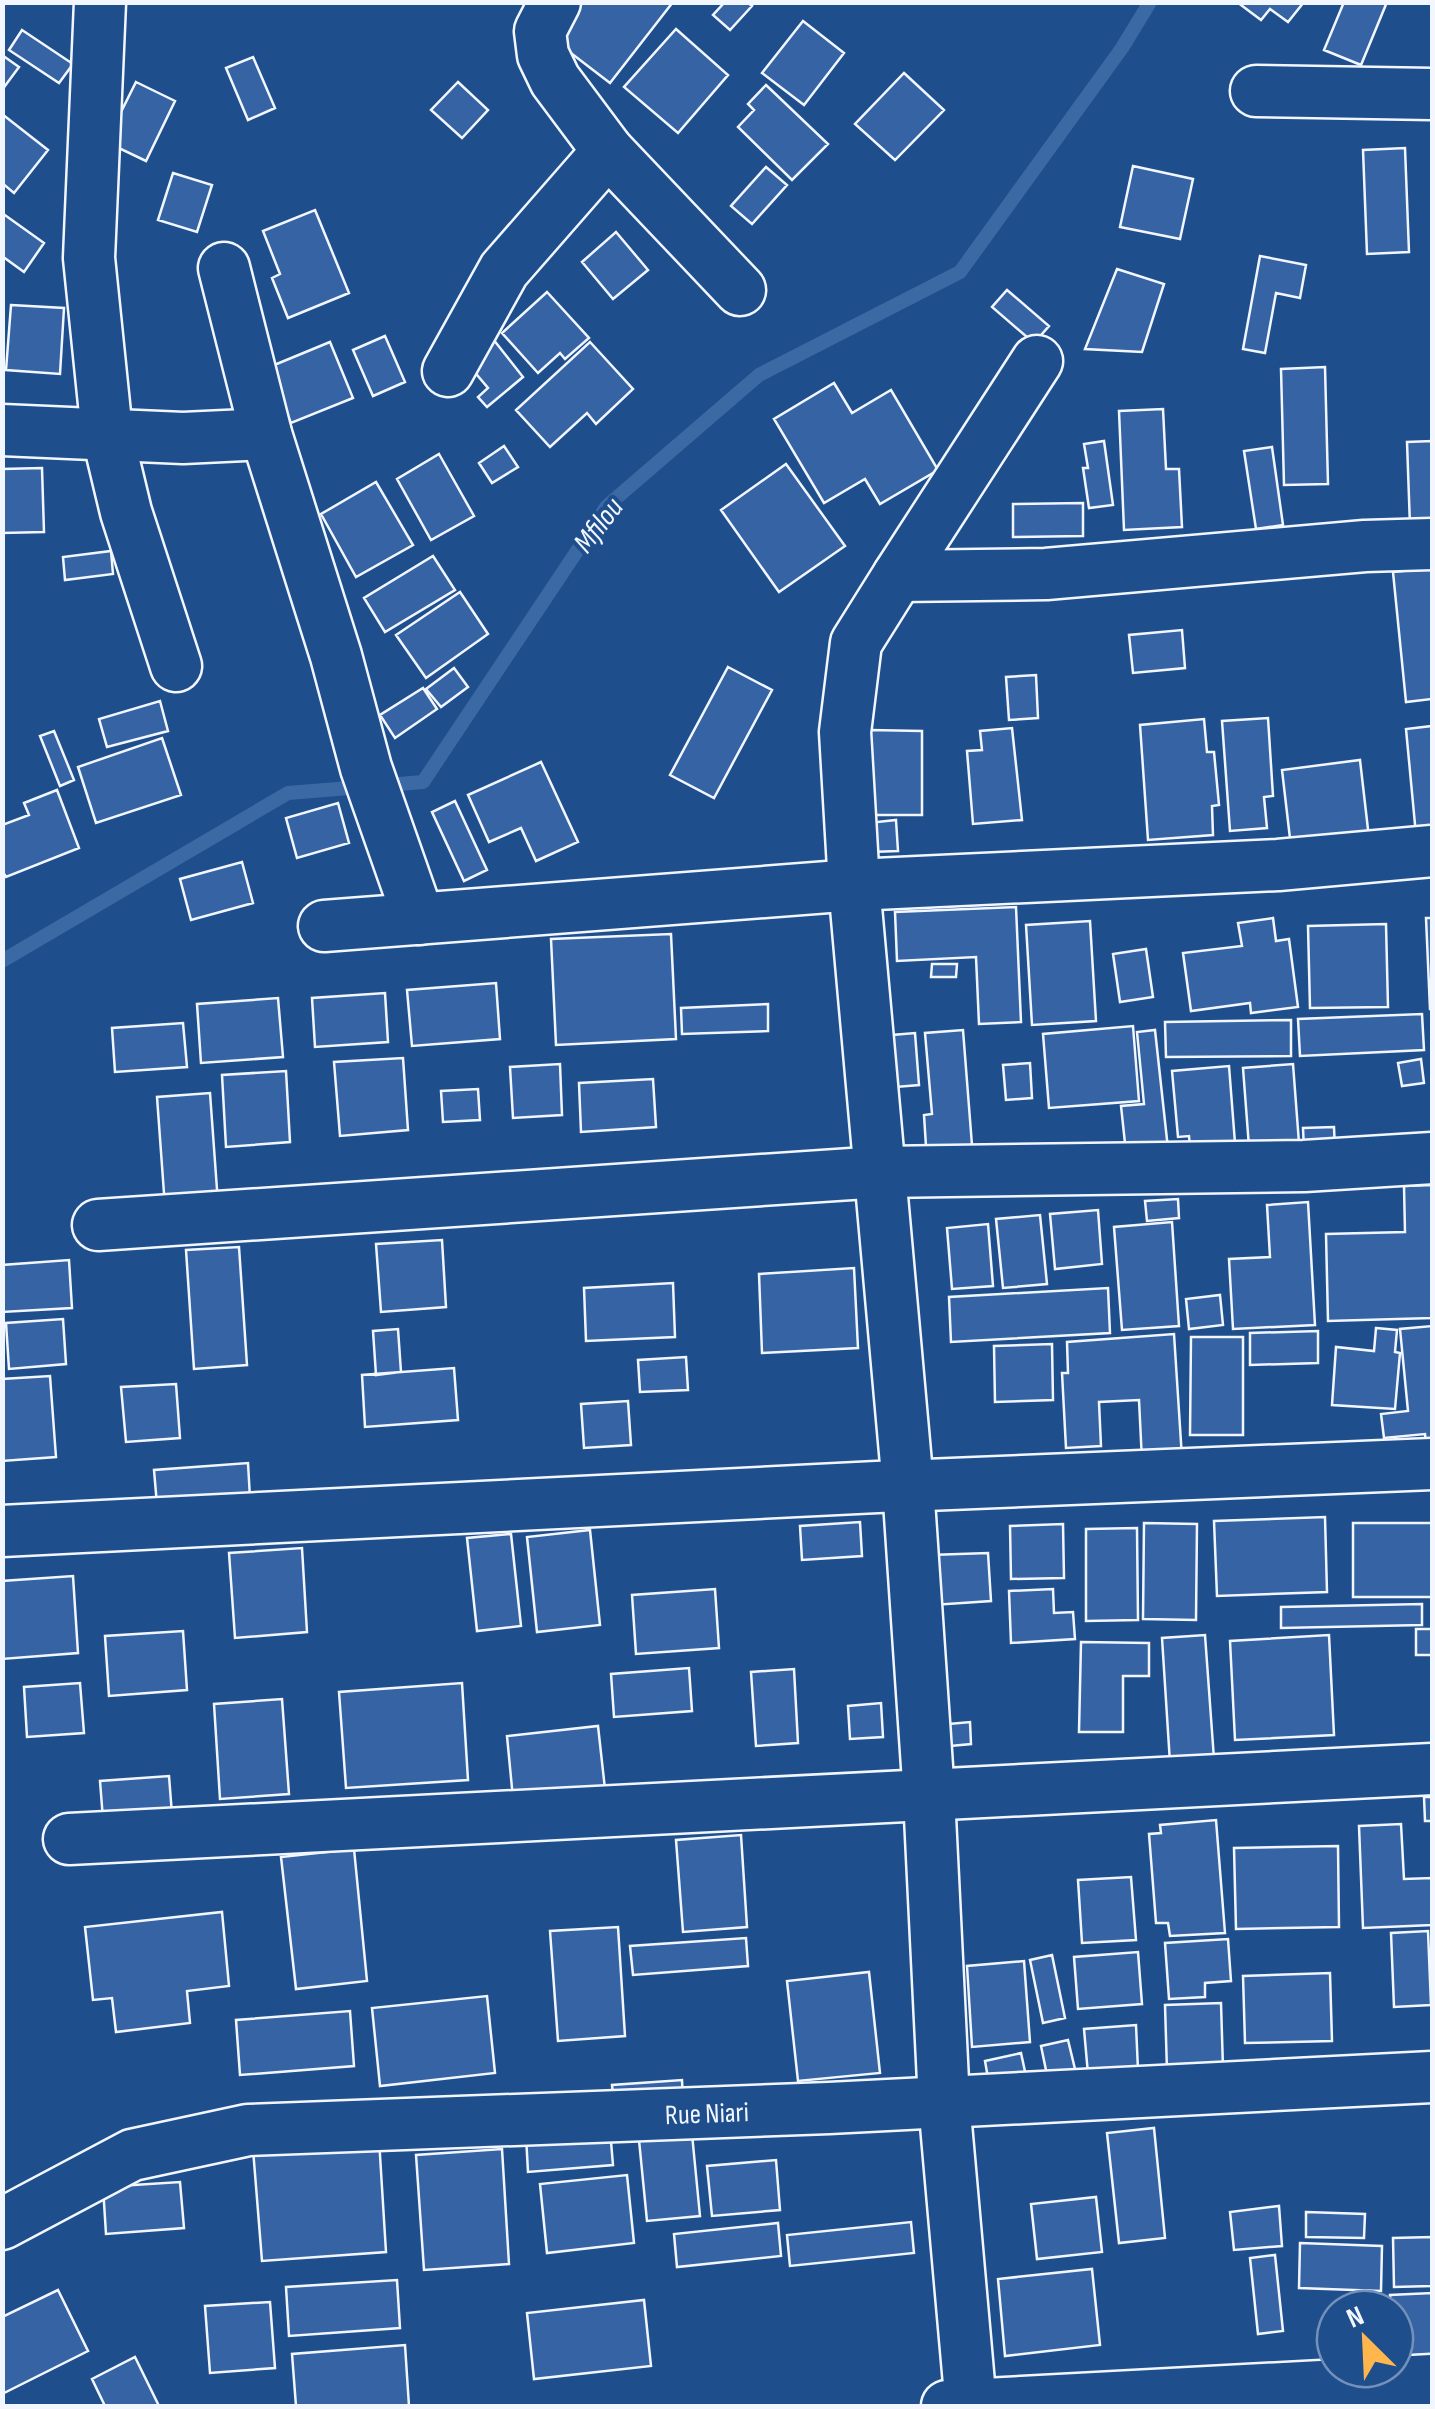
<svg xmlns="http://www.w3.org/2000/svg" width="1435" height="2409" viewBox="0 0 1435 2409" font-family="'Sofia Sans Condensed',sans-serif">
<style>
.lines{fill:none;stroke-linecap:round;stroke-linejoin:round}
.stream{stroke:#3b69a3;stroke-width:14}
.building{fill:#3563a3;stroke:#f2f6ff;stroke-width:2.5}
.minor-casing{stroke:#f2f6ff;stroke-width:55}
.minor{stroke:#1f4e8c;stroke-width:50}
.labels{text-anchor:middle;stroke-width:8;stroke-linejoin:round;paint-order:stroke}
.street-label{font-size:28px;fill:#f2f6ff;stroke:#1f4e8c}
.water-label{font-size:30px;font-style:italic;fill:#f2f6ff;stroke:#1f4e8c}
</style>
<rect width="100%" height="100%" fill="#1f4e8c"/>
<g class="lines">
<path class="stream" d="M2 961 288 793 423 782 607 506 759 375 960 272 1122 48 1150 2"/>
</g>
<path class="building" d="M578 2H673L610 83 550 37Z
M725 2H747L752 6 730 30 713 15Z
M1237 2H1304L1288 22 1270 9 1261 20Z
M1344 2H1387L1361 65 1324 50Z
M803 21 844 53 804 105 762 73Z
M676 29 728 75 678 133 624 87Z
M22 30 73 64 59 83 9 50Z
M2 55 19 67 2 90Z
M253 57 275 108 248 120 226 68Z
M904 73 944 110 895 160 855 124Z
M136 82 175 101 146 161 106 142Z
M458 82 488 110 462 138 431 110Z
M766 85 828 144 792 180 738 127 754 110 748 104Z
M2 114 48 150 14 193 2 183Z
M1405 148 1409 252 1367 254 1363 150Z
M1133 166 1193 179 1180 239 1120 227Z
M766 167 787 185 752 224 731 206Z
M173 173 212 185 197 232 158 220Z
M315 210 349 293 288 318 272 278 280 274 263 231Z
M2 213 44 243 24 272 2 256Z
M616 232 648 270 613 299 582 262Z
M1260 256 1306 265 1300 298 1276 293 1265 353 1243 349Z
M1117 269 1164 284 1142 352 1085 349Z
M1007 290 1049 326 1034 343 992 307Z
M547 292 589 338 565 359 560 353 538 373 502 333Z
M11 305 64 308 60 374 6 370Z
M385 336 405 382 373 396 353 350Z
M493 339 523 377 487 407 478 397 488 388 466 362Z
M330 342 353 398 291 423 267 368Z
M590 342 633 389 596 424 587 413 550 447 516 410Z
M1325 367 1328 484 1284 485 1281 369Z
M834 383 852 413 891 390 938 470 880 504 865 479 824 503 774 419Z
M1163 409 1166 469H1179L1182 527 1124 530 1119 411Z
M1104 441 1113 505 1089 508 1083 468H1088L1084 444Z
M1432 441V525L1410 526 1407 442Z
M504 446 518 467 492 483 479 463Z
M1272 447 1283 525 1256 529 1244 451Z
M439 454 474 516 431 540 397 479Z
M786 464 845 546 779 592 721 510Z
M42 468 44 532 2 533V469Z
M376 482 413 545 356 577 321 514Z
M1083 503V536L1013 537V504Z
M111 551 113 574 65 580 63 557Z
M433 556 455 590 385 632 364 598Z
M1432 568V699L1406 702 1393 572Z
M460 592 488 634 426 678 396 635Z
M1182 630 1185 668 1133 673 1129 635Z
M728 667 772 690 714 798 670 775Z
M454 668 468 687 441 707 426 689Z
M1036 675 1038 718 1009 720 1006 677Z
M423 688 437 709 395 738 380 715Z
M160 701 168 731 107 747 99 719Z
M1268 718 1273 796 1264 797 1267 828 1230 831 1222 721Z
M1204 719 1207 752H1214L1219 805 1212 806 1213 835 1148 840 1140 725Z
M1432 726V834L1416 835 1406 729Z
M1012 728 1022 820 973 824 967 751 982 750 980 731Z
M870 730 922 731V815H869Z
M54 731 74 780 60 786 40 736Z
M162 738 181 795 96 823 78 767Z
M1360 760 1369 838 1291 847 1282 770Z
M541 762 578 842 536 861 521 828 489 842 468 795Z
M57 790 79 848 6 877 2 870V825L29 815 24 803Z
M455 801 487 870 464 881 432 812Z
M338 803 349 843 297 858 286 818Z
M896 820 898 851 870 852 868 823Z
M242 862 253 903 191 920 180 879Z
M1016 907 1021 1022 979 1024 976 957 897 961 895 912Z
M1273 918 1276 941 1289 939 1298 1007 1251 1013 1250 1003 1191 1011 1183 953 1242 946 1238 923Z
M1426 918H1432V1009H1430Z
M1090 921 1096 1021 1032 1025 1026 925Z
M1386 924 1388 1007 1310 1008 1308 926Z
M671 934 676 1039 556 1045 551 939Z
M1146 949 1153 997 1120 1002 1113 954Z
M932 964H957L956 977H931Z
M496 983 500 1039 412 1046 407 990Z
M385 993 388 1042 315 1047 312 998Z
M278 998 283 1057 201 1063 197 1004Z
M768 1004V1031L682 1034 681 1008Z
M1422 1014 1424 1050 1300 1056 1298 1019Z
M1291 1020V1056L1166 1057 1165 1022Z
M183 1023 187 1067 115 1072 112 1028Z
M1133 1026 1139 1101 1049 1108 1043 1034Z
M963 1030 973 1158 927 1162 924 1115 932 1114 925 1033Z
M1155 1030 1169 1158 1127 1162 1121 1106 1144 1104 1137 1032Z
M915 1033 919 1085 896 1087 892 1035Z
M403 1058 408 1130 340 1136 334 1062Z
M1421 1059 1424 1083 1402 1086 1398 1063Z
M1030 1063 1032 1098 1006 1100 1003 1065Z
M560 1064 562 1115 513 1118 510 1067Z
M1293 1064 1299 1143 1249 1147 1243 1068Z
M1229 1066 1235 1143 1190 1147 1189 1136 1178 1137 1172 1071Z
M286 1071 290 1142 226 1147 222 1075Z
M653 1079 656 1127 581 1132 579 1083Z
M478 1089 480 1120 443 1122 441 1091Z
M210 1093 218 1203 165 1207 157 1097Z
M1334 1127 1335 1150 1304 1151 1303 1128Z
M1432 1185V1318L1328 1321 1326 1234 1405 1232 1404 1186Z
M1178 1199 1179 1218 1147 1221 1145 1201Z
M1308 1202 1315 1325 1233 1329 1229 1259 1270 1257 1267 1205Z
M1098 1210 1102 1264 1055 1269 1050 1214Z
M1040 1215 1047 1284 1003 1288 996 1219Z
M1172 1222 1179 1326 1122 1330 1114 1227Z
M988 1224 993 1286 952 1289 947 1228Z
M442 1240 446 1307 381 1312 376 1244Z
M239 1247 247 1365 194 1369 186 1250Z
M69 1260 72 1308 2 1312V1265Z
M854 1268 858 1348 762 1353 759 1274Z
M673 1283 675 1337 586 1341 584 1288Z
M1108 1288 1110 1333 951 1342 949 1297Z
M1220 1295 1223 1325 1189 1329 1186 1299Z
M63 1319 66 1364 9 1369 6 1323Z
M1432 1326V1451L1427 1452 1425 1434 1384 1438 1381 1414 1408 1411 1400 1329Z
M1376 1328 1397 1330 1395 1352 1400 1353 1395 1409 1332 1405 1336 1347 1374 1351Z
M398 1329 401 1372 376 1375 373 1331Z
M1318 1331V1363L1250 1365V1333Z
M1174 1334 1182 1458 1142 1461 1139 1400 1099 1402 1101 1446 1066 1448 1062 1373H1068L1067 1342Z
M1191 1337H1243V1435H1190Z
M1052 1344 1053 1400 995 1402 994 1346Z
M686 1357 688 1390 640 1392 638 1360Z
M454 1368 458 1420 365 1427 362 1375Z
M50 1376 56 1457 2 1461V1379Z
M176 1384 180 1438 126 1442 121 1387Z
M628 1401 631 1445 584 1448 581 1404Z
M248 1463 250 1498 157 1505 154 1470Z
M1325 1517 1327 1592 1217 1596 1214 1521Z
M860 1522 862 1556 802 1560 800 1526Z
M1144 1523 1197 1524 1196 1620 1143 1619Z
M1353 1523H1432V1597H1353Z
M1063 1524 1064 1578 1011 1579 1010 1526Z
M1137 1528 1138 1620 1086 1621V1529Z
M590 1530 600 1625 537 1632 527 1537Z
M511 1534 521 1626 477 1631 467 1538Z
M302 1548 307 1632 235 1638 229 1553Z
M988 1553 991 1601 933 1605 930 1555Z
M73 1576 78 1653 2 1659V1581Z
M715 1589 719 1648 636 1654 632 1595Z
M1053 1589 1054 1613 1073 1612 1075 1639 1011 1643 1009 1591Z
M1422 1604V1625L1281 1628V1607Z
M1416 1629H1432V1655H1416Z
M183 1631 187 1690 109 1696 105 1636Z
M1205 1635 1214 1759 1170 1763 1162 1638Z
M1329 1635 1334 1735 1235 1740 1230 1641Z
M1081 1642 1149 1643V1676H1123V1732H1079Z
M689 1668 692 1711 614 1717 611 1674Z
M794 1669 798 1743 756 1746 751 1672Z
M80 1683 84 1733 27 1737 24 1687Z
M462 1683 468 1780 346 1788 339 1692Z
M282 1699 289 1794 220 1799 214 1704Z
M881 1703 883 1737 850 1739 848 1706Z
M970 1722 971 1744 940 1747 938 1725Z
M598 1726 606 1798 514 1809 507 1736Z
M169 1776 173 1827 104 1832 100 1781Z
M1424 1797H1432V1821H1425Z
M1216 1820 1225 1933 1170 1936 1168 1923H1156L1149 1834 1161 1833 1160 1825Z
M1401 1824 1404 1879 1432 1878V1925L1363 1928 1359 1826Z
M741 1835 747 1927 683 1932 676 1840Z
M1338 1846 1339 1927 1236 1929 1234 1848Z
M354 1849 367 1981 296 1989 281 1857Z
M1131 1877 1136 1940 1082 1943 1078 1880Z
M222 1912 229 1986 187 1991 190 2023 116 2032 112 1998 93 2000 85 1927Z
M618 1927 625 2036 558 2041 550 1931Z
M1428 1931 1431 2005 1394 2007 1391 1933Z
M746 1938 748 1966 633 1975 630 1946Z
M1228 1939 1231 1981 1205 1983V1997L1169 1999 1165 1943Z
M1138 1952 1142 2004 1078 2009 1074 1957Z
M1052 1955 1065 2018 1043 2023 1030 1960Z
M1024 1961 1030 2042 972 2047 967 1966Z
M869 1972 880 2073 798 2081 787 1981Z
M1330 1973 1332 2041 1245 2043 1243 1976Z
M487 1996 495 2073 380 2086 372 2008Z
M1221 2003 1223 2068 1167 2071 1165 2005Z
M350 2011 354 2066 240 2075 236 2020Z
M1136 2025 1138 2070 1088 2074 1084 2029Z
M1068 2040 1075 2069 1047 2075 1041 2046Z
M1021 2053 1026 2076 989 2084 985 2061Z
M682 2080 683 2100 614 2105 612 2085Z
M1154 2128 1165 2238 1119 2243 1107 2133Z
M610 2130 613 2165 528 2172 526 2136Z
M692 2134 700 2216 647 2221 639 2140Z
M379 2139 386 2252 262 2261 253 2149Z
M502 2149 509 2264 424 2270 416 2155Z
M776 2160 780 2210 712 2216 707 2166Z
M627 2175 634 2243 547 2253 540 2184Z
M180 2182 184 2228 106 2234 103 2187Z
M1096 2197 1102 2252 1037 2259 1031 2204Z
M1279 2206 1282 2246 1234 2250 1230 2212Z
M1306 2212 1365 2214 1364 2238 1306 2237Z
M911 2222 914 2253 790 2266 787 2235Z
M778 2223 781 2256 677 2267 674 2234Z
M1432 2237V2286L1394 2287 1393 2238Z
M1300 2243 1382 2246 1381 2291 1299 2288Z
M1275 2255 1283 2331 1258 2334 1250 2258Z
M1092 2269 1100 2345 1005 2356 998 2279Z
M397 2280 400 2328 289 2336 286 2287Z
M58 2290 88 2351 2 2394V2317Z
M1432 2293V2367L1395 2370V2309H1391L1390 2295Z
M644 2300 651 2366 534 2379 527 2313Z
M270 2302 275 2368 210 2373 205 2306Z
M405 2345 409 2406H296L292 2354Z
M135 2357 159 2406H105L92 2379Z"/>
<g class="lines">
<g class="minor-casing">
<g id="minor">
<path d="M100 2 89 258 107 433 126 512 176 666"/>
<path d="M555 2 540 31 543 55 555 80 608 151 740 290"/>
<path d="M1256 91 1432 94"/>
<path d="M224 268 266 434 336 656 366 768 419 919"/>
<path d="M1037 361 898 576 1046 574 1365 546 1432 544"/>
<path d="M448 371 504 270 608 151"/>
<path d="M2 430 183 438 266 434"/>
<path d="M898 576 856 643 845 732 854 885 908 1486 929 1796 944 2102 971 2406"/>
<path d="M324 926 854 885 1278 865 1432 851"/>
<path d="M98 1225 881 1172 1304 1166 1432 1158"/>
<path d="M2 1531 877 1487 1432 1464"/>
<path d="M69 1839 1432 1769"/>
<path id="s1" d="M2 2224 132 2155 248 2130 829 2108 1432 2077"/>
<path d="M947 2406 1432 2380"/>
</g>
</g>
<use href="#minor" class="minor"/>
</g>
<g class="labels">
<g class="street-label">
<text dy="10" stroke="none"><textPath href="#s1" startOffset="725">Rue Niari</textPath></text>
</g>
<g class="water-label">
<text transform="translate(598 525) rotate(-52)" y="10">Mfilou</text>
</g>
</g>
<rect width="1435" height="2409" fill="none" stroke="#f2f6ff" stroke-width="10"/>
<g transform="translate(1365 2339) rotate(336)"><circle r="48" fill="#1f4e8c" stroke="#7391ba" stroke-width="2.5"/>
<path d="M0-8L18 38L0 25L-18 38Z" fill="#ffb74d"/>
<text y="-15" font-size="28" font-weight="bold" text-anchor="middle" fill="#f2f6ff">N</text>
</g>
</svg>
